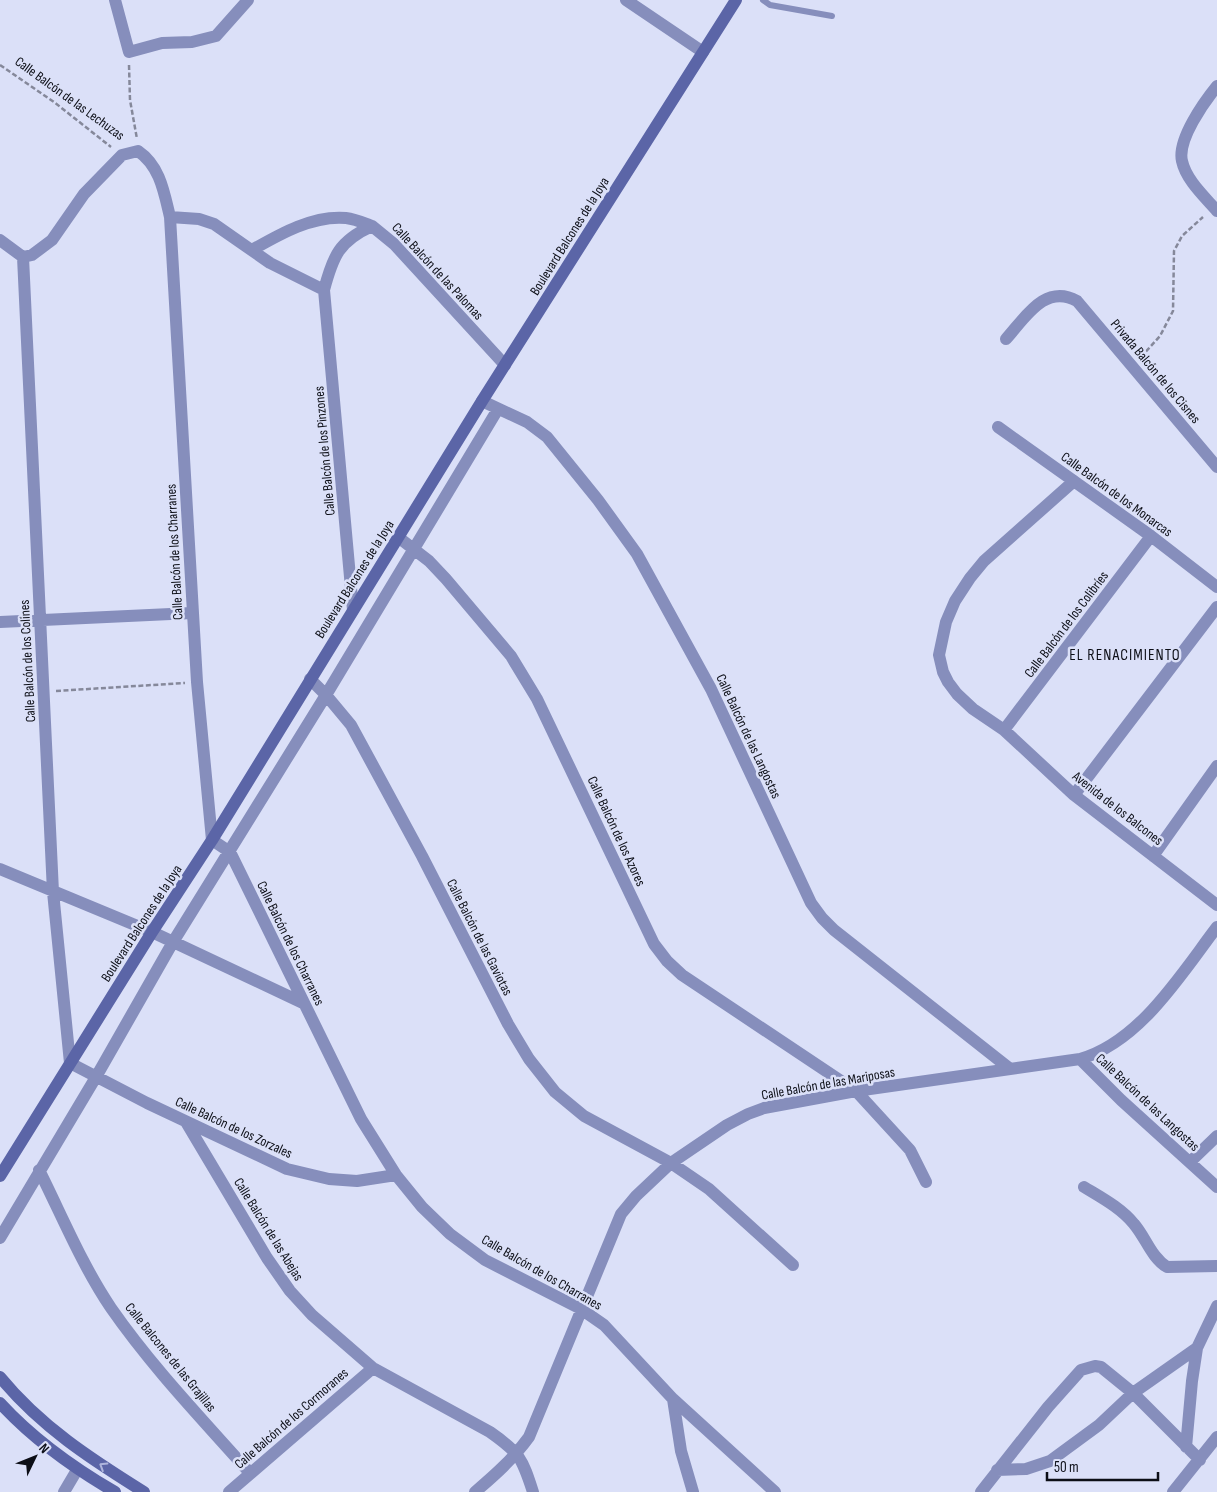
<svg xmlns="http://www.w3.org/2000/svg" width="1217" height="1492" viewBox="0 0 1217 1492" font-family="'Sofia Sans Condensed',sans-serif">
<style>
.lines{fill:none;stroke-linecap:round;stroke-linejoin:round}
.path{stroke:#85889a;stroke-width:2.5;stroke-dasharray:5 2.5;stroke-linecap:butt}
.lane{stroke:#868ebc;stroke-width:6}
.street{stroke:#868ebc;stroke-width:12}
.secondary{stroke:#5b65a7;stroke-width:12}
.oneway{stroke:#aeb5dc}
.labels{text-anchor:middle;stroke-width:5;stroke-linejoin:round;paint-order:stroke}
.street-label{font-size:14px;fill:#0c0e16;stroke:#dbe0f8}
.quarter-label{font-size:16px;letter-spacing:1px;fill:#0c0e16;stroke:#dbe0f8}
</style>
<rect width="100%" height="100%" fill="#dbe0f8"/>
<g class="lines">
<path class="path" d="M0 65 54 102 111 147
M129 65 130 100 137 139
M1141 357 1160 336 1173 311 1174 251 1182 236 1203 217
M56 691 185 683"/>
<path class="lane" d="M763 0 770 5 832 16"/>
<path class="street" d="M115 0 129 52 162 43 192 42 216 36 248 0
M626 0 703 52
M1217 86C1204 102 1177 140 1182 161 1186 180 1205 197 1217 211
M170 217 197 682 212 840 230 852 361 1119 396 1175 422 1207 450 1234 485 1260 581 1309 604 1325 673 1399 775 1492
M0 240 23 257
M252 250C280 234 313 215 346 218 355 219 364 223 372 226
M23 257 53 892 70 1063 147 1103 287 1169 329 1179 357 1181 396 1175
M23 257 32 255 52 240 84 194 122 155 138 151C160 166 164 192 170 217L199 219 214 224 270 263 324 290
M1006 339C1025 318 1045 283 1077 301L1217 467
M482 401 527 422 547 437 598 500 637 554 711 689 811 903 822 918 834 930 1009 1068
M998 427 1151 536 1217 587
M1074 481 984 561 970 578 955 601 946 622 939 655 943 672 948 682 957 694 973 709 1004 730 1074 795 1217 905
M398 537 429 561 446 579 511 656 537 699 654 944 667 961 682 975 856 1091 910 1150 926 1182
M353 610 324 290C333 256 339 241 372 226L394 244 505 365
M0 622 192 613
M310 679 326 695 351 725 422 856 508 1024 529 1059 555 1092 584 1116 671 1163 709 1189 793 1265
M1004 730 1151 536
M1074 795 1217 607
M1153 856 1217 766
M0 869 152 932 303 1003
M1080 1059 1121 1100 1217 1187
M186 1122 267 1258 290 1291 312 1315 373 1368 490 1432C520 1453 522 1458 533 1492
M1190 1162 1217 1136
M39 1170C62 1216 82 1265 111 1308 152 1367 202 1419 250 1473
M1084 1187C1102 1198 1121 1208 1134 1224 1146 1238 1151 1257 1167 1267L1217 1266
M0 1238 96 1077 173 942 326 695 498 409
M673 1399 681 1451 693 1492
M1186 1447 1192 1381 1197 1348 1217 1306
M997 1470 1026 1469 1050 1461 1099 1425 1133 1393 1197 1348
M64 1492 77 1470
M229 1492 373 1368
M475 1492C495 1475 513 1459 529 1437L621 1214 636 1196 671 1163 727 1125 748 1114 764 1108 856 1091 1080 1059C1140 1042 1181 974 1217 927
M981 1492 1048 1407 1081 1370 1095 1366 1101 1367 1133 1393 1200 1460
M1173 1492 1217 1437"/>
<path class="secondary" d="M0 1176 152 932 212 840 482 401 736 0
M0 1377C40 1426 91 1459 144 1492
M0 1403C33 1439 72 1467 115 1492"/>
</g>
<defs><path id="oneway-chevron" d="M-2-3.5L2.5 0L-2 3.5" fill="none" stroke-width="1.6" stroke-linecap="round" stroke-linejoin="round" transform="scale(1.25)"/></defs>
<use class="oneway" href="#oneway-chevron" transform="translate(103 1466) rotate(-148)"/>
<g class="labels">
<g class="street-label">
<text transform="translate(70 98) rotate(36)" y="5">Calle Balcón de las Lechuzas</text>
<text transform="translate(569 236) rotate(-58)" y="5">Boulevard Balcones de la Joya</text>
<text transform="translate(438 271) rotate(47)" y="5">Calle Balcón de las Palomas</text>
<text transform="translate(1156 371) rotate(50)" y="5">Privada Balcón de los Cisnes</text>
<text transform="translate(324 451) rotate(-95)" y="5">Calle Balcón de los Pinzones</text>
<text transform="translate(1117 494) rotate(36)" y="5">Calle Balcón de los Monarcas</text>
<text transform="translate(174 552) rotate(-93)" y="5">Calle Balcón de los Charranes</text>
<text transform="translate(354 579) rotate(-58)" y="5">Boulevard Balcones de la Joya</text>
<text transform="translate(1066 624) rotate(-53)" y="5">Calle Balcón de los Colibríes</text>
<text transform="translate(27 661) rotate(-93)" y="5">Calle Balcón de los Colines</text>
<text transform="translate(749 736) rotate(65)" y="5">Calle Balcón de las Langostas</text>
<text transform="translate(1118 808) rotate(38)" y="5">Avenida de los Balcones</text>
<text transform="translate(617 831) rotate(65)" y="5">Calle Balcón de los Azores</text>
<text transform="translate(141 923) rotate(-57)" y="5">Boulevard Balcones de la Joya</text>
<text transform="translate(480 937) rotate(63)" y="5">Calle Balcón de las Gaviotas</text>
<text transform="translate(291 943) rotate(64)" y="5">Calle Balcón de los Charranes</text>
<text transform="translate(828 1083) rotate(-10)" y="5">Calle Balcón de las Mariposas</text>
<text transform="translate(1148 1102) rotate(43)" y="5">Calle Balcón de las Langostas</text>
<text transform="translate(234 1127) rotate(25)" y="5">Calle Balcón de los Zorzales</text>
<text transform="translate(269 1229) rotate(58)" y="5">Calle Balcón de las Abejas</text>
<text transform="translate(542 1272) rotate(30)" y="5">Calle Balcón de los Charranes</text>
<text transform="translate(171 1357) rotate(51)" y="5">Calle Balcones de las Grajillas</text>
<text transform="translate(291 1418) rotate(-41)" y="5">Calle Balcón de los Cormoranes</text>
</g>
<g class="quarter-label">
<text x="1125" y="660">EL RENACIMIENTO</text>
</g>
</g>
<g transform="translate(35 1457) rotate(47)" stroke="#dbe0f8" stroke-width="4" paint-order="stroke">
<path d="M0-4L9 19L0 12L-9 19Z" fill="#0c0e16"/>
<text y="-8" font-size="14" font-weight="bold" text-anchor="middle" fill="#0c0e16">N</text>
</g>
<path d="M1047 1472v8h111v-8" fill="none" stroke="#0c0e16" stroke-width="2.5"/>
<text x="1054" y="1472" font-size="15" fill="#0c0e16" stroke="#dbe0f8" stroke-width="4" paint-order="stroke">50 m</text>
</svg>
